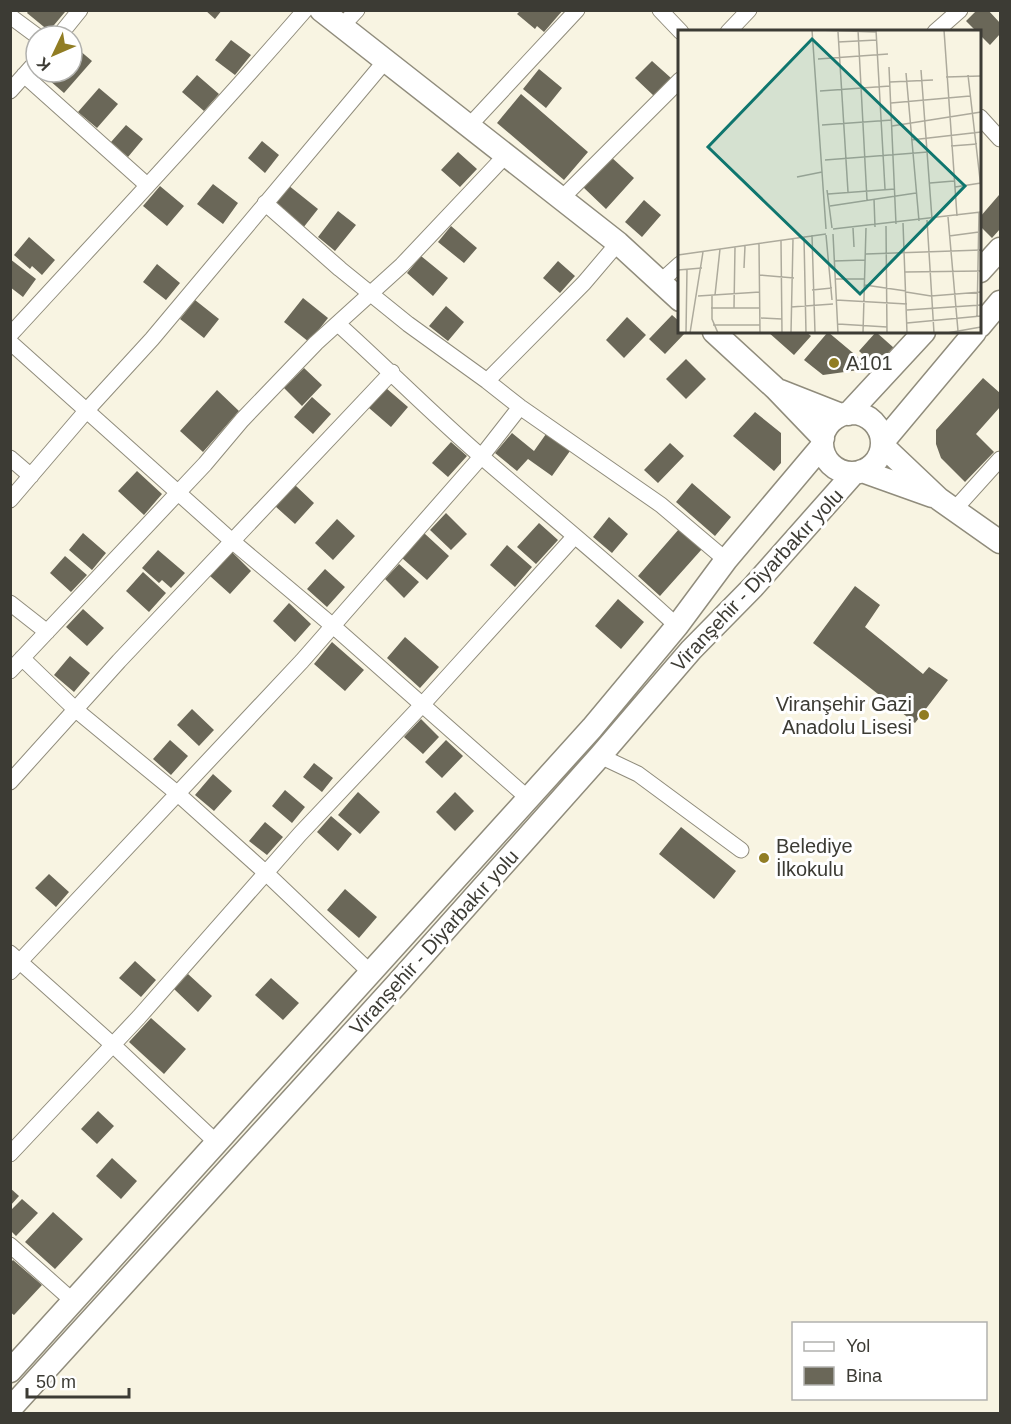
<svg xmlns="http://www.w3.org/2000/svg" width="1011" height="1424" viewBox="0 0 1011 1424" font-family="Arial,sans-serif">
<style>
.building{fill:#6a6758}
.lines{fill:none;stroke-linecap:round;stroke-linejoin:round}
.street-casing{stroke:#908c7c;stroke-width:17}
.secondary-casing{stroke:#908c7c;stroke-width:25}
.street{stroke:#fff;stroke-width:15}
.secondary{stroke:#fff;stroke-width:22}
.poi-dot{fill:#917d24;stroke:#fff;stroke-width:2}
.labels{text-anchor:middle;stroke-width:6;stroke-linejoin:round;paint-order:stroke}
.poi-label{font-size:20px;fill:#3c3b34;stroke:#fff;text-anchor:start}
.street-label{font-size:20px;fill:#3c3b34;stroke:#fff}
.inset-road{fill:none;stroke:#adaa9c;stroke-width:1.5}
.view{fill:#0f766e;fill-opacity:0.15;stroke:#0f766e;stroke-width:3}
.inset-edge{fill:none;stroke:#3c3b34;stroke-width:3}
</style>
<rect width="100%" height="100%" fill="#f8f4e2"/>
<path class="building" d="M29 10H64L65 12 49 31 27 13Z
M205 10H222L215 19Z
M521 10H563L544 32 537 26 535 29 517 14Z
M977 10H988L1000 23V34L990 45 980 35V32H977L966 21Z
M231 40 251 55 235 75 215 60Z
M72 44 92 61 64 93 41 73 72 72Z
M652 61 671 78 654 96 635 78Z
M539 69 562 88 546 108 523 89Z
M197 75 219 94 204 111 182 92Z
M99 88 118 104 97 128 78 112Z
M521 94 588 152 564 180 497 123Z
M126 125 143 139 128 157 111 142Z
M262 141 279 155 265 173 248 158Z
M458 152 477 169 460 187 441 170Z
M610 156 634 178 606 209 583 187Z
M213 184 238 203 223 224 197 204Z
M288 185 318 209 303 228 273 203Z
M160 186 184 206 167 226 143 206Z
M999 195 1000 229 992 238 980 226V217Z
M644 200 661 215 642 237 625 222Z
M338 211 356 225 335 251 318 237Z
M451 226 477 248 464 263 438 242Z
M29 237 55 260 42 275 32 266 30 269 14 255Z
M421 256 448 278 433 296 407 273Z
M10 259 36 279 23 297 10 287Z
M558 261 575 276 560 293 543 278Z
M157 264 180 283 166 300 143 282Z
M303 298 328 318 309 342 284 322Z
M195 300 219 319 204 338 180 319Z
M446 306 464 322 448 341 429 326Z
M672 315 680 322V332H686L665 354 649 339Z
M627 317 646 335 624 358 606 340Z
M768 332H806L811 336 794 355Z
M828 332 865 363 859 370 823 375 804 360Z
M876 332 894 348 877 367 859 351Z
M686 359 706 379 686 399 666 379Z
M304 368 322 385 302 406 284 388Z
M983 378 1000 393V407L976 434 994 452 965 482 941 458 936 444V430Z
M386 388 408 407 391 427 369 408Z
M217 390 239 411 203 452 180 431Z
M312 397 331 414 313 434 294 417Z
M755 412 781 433V463L774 471 733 436Z
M512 433 534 451 546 434 570 451 552 476 528 459 517 471 495 453Z
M451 442 467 456 448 477 432 463Z
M670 443 684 456 658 483 644 470Z
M137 471 162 494 144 515 118 491Z
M692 483 731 517 715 536 676 502Z
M295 485 314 503 295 524 275 506Z
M446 513 467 534 451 550 430 530Z
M609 517 628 534 612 553 593 537Z
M337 519 355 536 333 560 315 543Z
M539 523 558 540 536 564 517 547Z
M679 529 702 549 660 596 638 576Z
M83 533 106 553 92 570 69 550Z
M424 533 449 556 427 580 402 558Z
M507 545 532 567 515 587 490 565Z
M158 550 185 573 171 588 162 580 159 583 142 568Z
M232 552 251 571 230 594 210 576Z
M65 556 87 575 71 592 50 573Z
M399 564 419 582 404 598 385 579Z
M325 569 345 587 327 607 307 589Z
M143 572 166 593 149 612 126 591Z
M855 586 880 605 865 627 923 674 929 667 948 680 915 723 813 643Z
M618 599 644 622 621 649 595 626Z
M289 603 311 624 295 642 273 621Z
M83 609 104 628 87 646 66 627Z
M405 637 439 667 420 688 387 658Z
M332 642 364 670 345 691 314 664Z
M70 656 90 673 74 692 54 675Z
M192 709 214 730 199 746 177 725Z
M421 719 439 737 423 754 404 737Z
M170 740 188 756 171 775 153 759Z
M446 740 463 756 442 778 425 762Z
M314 763 333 778 322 792 303 777Z
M213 774 232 791 214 811 195 795Z
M285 790 305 807 292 823 272 806Z
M358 792 380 812 360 834 338 815Z
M455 792 474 811 455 831 436 812Z
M331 816 352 834 338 851 317 832Z
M265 822 283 837 267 855 249 841Z
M681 827 736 871 714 899 659 854Z
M49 874 69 892 56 907 35 888Z
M345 889 377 917 359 938 327 910Z
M135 961 156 980 141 997 119 978Z
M188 974 212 996 198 1012 174 989Z
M271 978 299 1003 283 1020 255 995Z
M151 1018 186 1049 164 1074 129 1042Z
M98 1111 114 1126 97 1144 81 1129Z
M112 1158 137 1181 121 1199 96 1176Z
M10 1188 19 1196 10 1206Z
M22 1199 38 1213 16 1236 10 1230V1211Z
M53 1212 83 1239 55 1269 25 1242Z
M13 1260 42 1285 14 1315 10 1312V1263Z"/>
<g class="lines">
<g class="street-casing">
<path id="street" d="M660 10 681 32
M10 16 37 36
M342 26 357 10
M728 32 749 10
M935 32 960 10
M59 36 80 10
M24 75 147 185
M10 91 36 62
M980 117 1000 139
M469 126 577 10
M561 199 680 80
M265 203 340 269 408 324 487 381 520 407 661 505 726 560
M660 282 680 264
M338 324C387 368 433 415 483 458 548 514 615 568 677 626
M10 335C109 227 209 121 305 10
M10 342 232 541 333 626 529 799
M487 381 584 283 618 243
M10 458 31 476
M10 500 87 410 152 339 386 60
M954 510 1000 459
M10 603 47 632
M22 658 76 710 178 794 266 873 371 973
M10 671 205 464 242 420 316 343 402 265 506 155
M600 756 638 774 741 850
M10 782 119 661 392 372
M10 953 113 1045 217 1143
M10 972 302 661 481 457 520 407
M10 1154 139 1017 300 834 422 705 575 536
M10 1245 74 1302"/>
</g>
<g class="secondary-casing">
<path id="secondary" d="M321 10 618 243 680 300
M980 271 1000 249
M980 326 1000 302
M714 332 776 389 823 438
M780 391 841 415
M822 443a30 30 0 1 1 60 0a30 30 0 1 1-60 0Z
M848 414 924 332
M882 443 975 332
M882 445 939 499 1000 542
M862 471 932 496
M10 1371 592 728 677 626 726 560 822 446
M10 1409 396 985 600 756 691 650 753 587 854 473"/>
</g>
<use href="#street" class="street"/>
<use href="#secondary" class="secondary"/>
</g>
<g class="poi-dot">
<circle cx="834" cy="363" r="6"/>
<circle cx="924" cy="715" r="6"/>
<circle cx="764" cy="858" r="6"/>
</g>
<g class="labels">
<g class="poi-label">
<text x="846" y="370">A101</text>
<text x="912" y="711" text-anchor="end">Viranşehir Gazi<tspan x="912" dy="23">Anadolu Lisesi</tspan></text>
<text x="776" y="853">Belediye<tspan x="776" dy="23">İlkokulu</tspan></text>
</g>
<g class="street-label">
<text transform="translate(757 580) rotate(-47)" y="7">Viranşehir - Diyarbakır yolu</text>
<text transform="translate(434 942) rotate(-48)" y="7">Viranşehir - Diyarbakır yolu</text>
</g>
</g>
<g transform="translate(678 30)">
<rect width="303" height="303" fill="#f8f4e2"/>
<path class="inset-road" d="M134 0 148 199M140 0 198 2M180 0 189 170M198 0 207 159M266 0 279 186M160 2 170 162M160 12 199 10M140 29 210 24M211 37 218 194M243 40 254 189M228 43 241 191M290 45 303 158M268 47 303 46M212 52 255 50M142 61 212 56M213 73 292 66M144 95 214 90M214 96 303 82M233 110 303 102M273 116 299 114M147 130 250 122M119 147 144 142M252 153 276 151M277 157 303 153M149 160 154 198M150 164 217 159M196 169 197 197M152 176 238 163M270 187 280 301M249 190 256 303M225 193 229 303M208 196 209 303M175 198 176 217M155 199 303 182M155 204 160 303M134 205 137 303M148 205 154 270M271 206 301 202M126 207 128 303M103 211 104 303M81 214 82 303M188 224 303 220M0 225 148 204M156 231 187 230M66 238 67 216M0 240 24 238M227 242 303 241M82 245 116 248M157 249H187M187 255 228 261M134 260 154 258M228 262 253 266 303 262M34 265V289L40 303M37 265 42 219M20 266 82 262M158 270 229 274M113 277 155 274M33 278H82M56 278 57 217M229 280 303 275M299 287 301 182M83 288 104 289M229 293 303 286M160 294 209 297M35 295H82M8 302 9 239M12 303 25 222M113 303 115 209M185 303 188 198M269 303 303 297"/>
<path class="view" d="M134 9 287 156 182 264 30 117Z"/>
<rect width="303" height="303" class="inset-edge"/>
</g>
<rect width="1011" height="1424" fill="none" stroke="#3c3b34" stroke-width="24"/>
<rect x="792" y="1322" width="195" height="78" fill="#ffffff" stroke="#b1b1ae" stroke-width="1.5"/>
<rect x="804" y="1342" width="30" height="9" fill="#ffffff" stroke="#b1b1ae" stroke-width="1.5"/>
<text x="846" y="1352" font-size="18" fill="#3c3b34">Yol</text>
<rect x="804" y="1367" width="30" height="18" fill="#6a6758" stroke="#b1b1ae" stroke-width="1.5"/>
<text x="846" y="1382" font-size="18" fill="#3c3b34">Bina</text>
<g transform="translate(54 54) rotate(226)"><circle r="28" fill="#ffffff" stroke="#b1b1ae" stroke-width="1.5"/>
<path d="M0-4.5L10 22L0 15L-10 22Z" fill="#917d24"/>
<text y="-9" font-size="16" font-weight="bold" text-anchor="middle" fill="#3c3b34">K</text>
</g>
<path d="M27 1388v9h102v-9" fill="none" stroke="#3c3b34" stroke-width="3"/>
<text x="36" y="1388" font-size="18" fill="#3c3b34" stroke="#ffffff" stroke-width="4.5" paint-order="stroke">50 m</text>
</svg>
